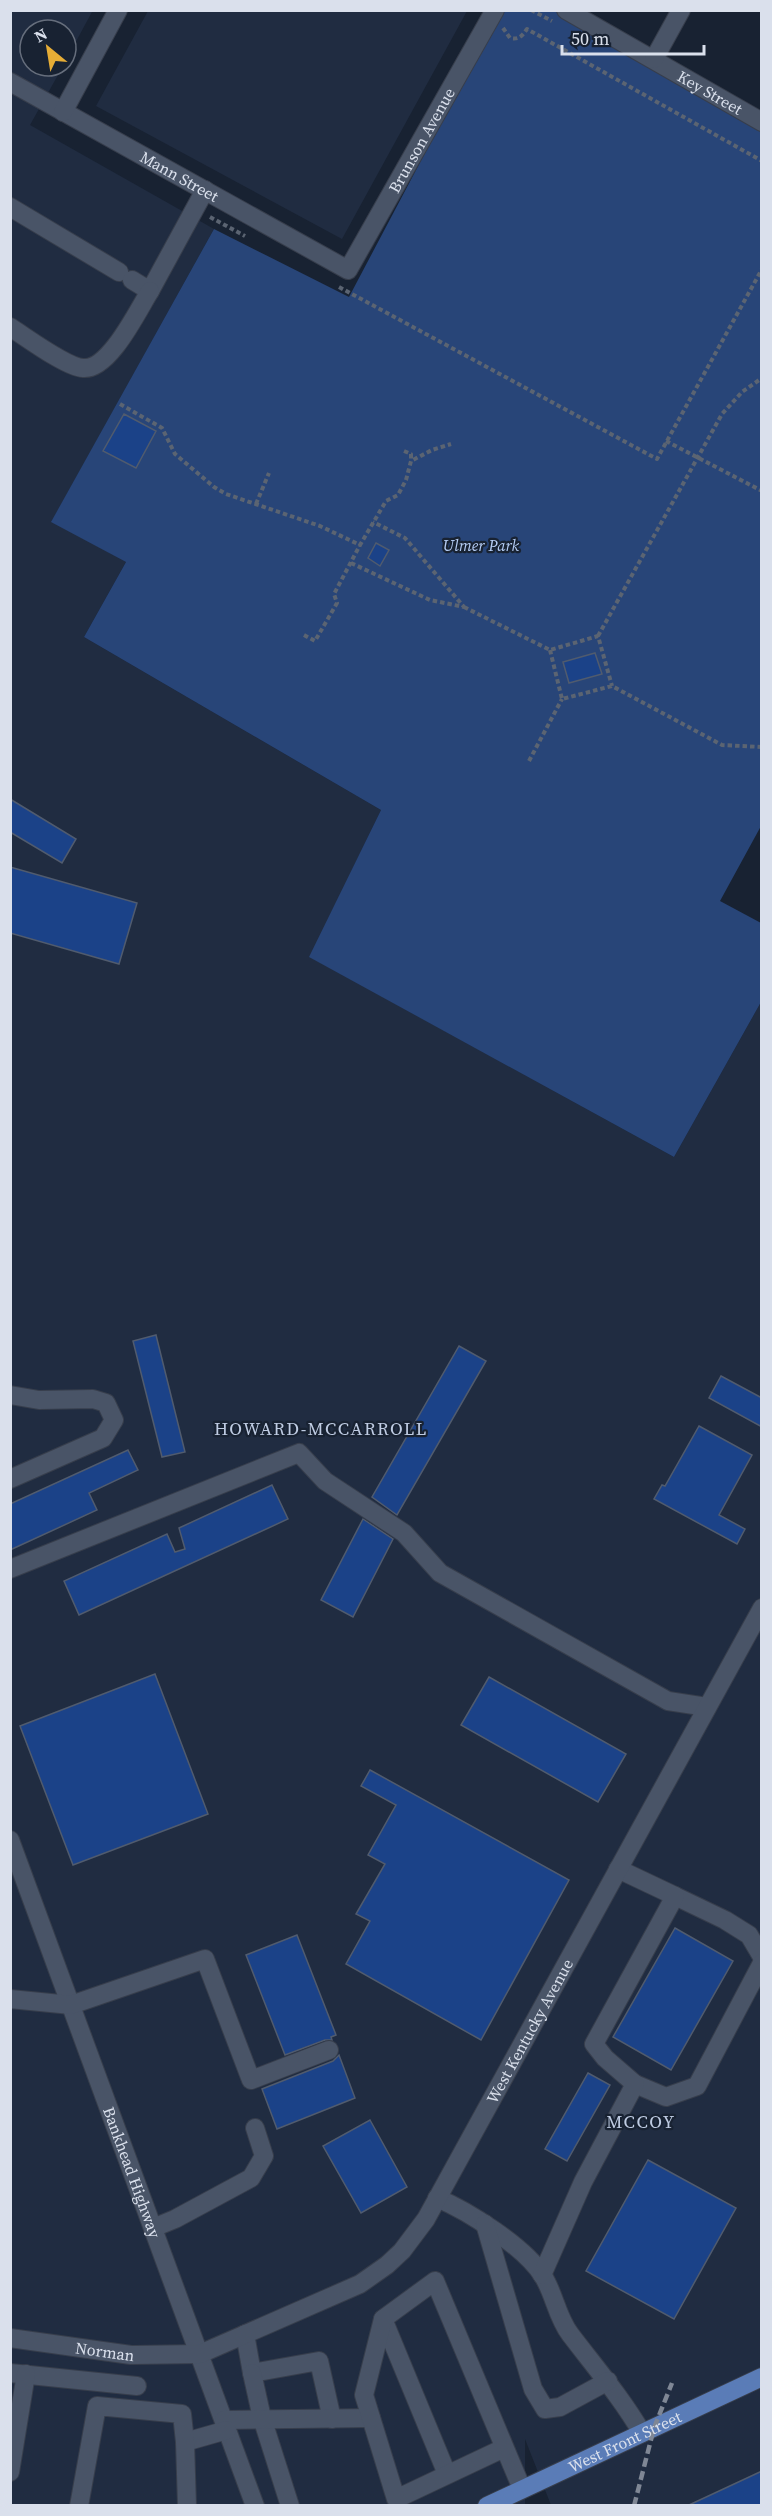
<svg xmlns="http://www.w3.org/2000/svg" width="772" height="2516" viewBox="0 0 772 2516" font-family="'Source Serif 4',serif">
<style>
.built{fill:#202c41}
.green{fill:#284578}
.building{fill:#1b4288;stroke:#505b6e;stroke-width:1.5}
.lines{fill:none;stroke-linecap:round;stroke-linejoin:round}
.minor-casing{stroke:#373e4c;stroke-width:20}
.major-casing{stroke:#373e4c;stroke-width:20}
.path{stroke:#5b6472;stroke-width:4;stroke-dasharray:4.5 3;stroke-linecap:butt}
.minor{stroke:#495467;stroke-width:18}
.major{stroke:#5a7cb7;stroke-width:18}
.rail{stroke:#7f8795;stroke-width:4.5;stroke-dasharray:9 4.5;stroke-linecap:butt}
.labels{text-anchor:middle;stroke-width:4.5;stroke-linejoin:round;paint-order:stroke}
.street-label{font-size:16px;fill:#dae0ec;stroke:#182232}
.park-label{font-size:16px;font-style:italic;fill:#b5cdf5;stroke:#182232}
.neighbourhood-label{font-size:18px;letter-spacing:1.5px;fill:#bfcce3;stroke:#182232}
</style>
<rect width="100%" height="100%" fill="#182232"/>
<path class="built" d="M93 10 66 60V30H30V66H63L30 125 214 229 52 521 126 562 84 637 381 810 310 957 674 1157 761 1002 762 2505H551L525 2439V2505L11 2506 10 11Z
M148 11V10L467 11 342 239 96 106Z"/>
<path class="green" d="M500 11H558L761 125V826L720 901 761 923V1002L674 1157 309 957 381 810 84 637 126 562 51 522 214 229 349 297Z"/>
<path class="building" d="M124 414 156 431 136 468 103 451Z
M376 543 389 550 380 566 368 558Z
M595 653 602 674 569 683 563 662Z
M10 799 76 839 62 863 10 832Z
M10 867 137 903 119 964 10 933Z
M156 1335 185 1452 162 1457 133 1341Z
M459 1346 486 1361 397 1515 372 1497Z
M721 1376 762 1398V1427L709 1398Z
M699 1426 752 1455 719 1515 745 1529 737 1544 654 1499 662 1485 665 1486Z
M128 1450 138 1470 89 1493 97 1510 10 1550V1504Z
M272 1485 288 1519 79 1615 64 1581 167 1534 175 1552 185 1549 179 1528Z
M363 1519 393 1539 353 1617 321 1600Z
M155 1674 208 1814 73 1865 20 1726Z
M489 1677 626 1754 598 1802 461 1725Z
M370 1770 569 1880 481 2040 346 1964 370 1921 356 1914 385 1864 368 1855 396 1805 361 1786Z
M675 1928 733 1961 671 2070 613 2037Z
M297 1935 336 2035 331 2037 332 2040H325L285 2055 246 1955Z
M339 2055 355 2098 277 2129 262 2089 333 2061Z
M588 2073 610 2085 567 2161 545 2149Z
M370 2120 407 2187 361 2213 323 2146Z
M648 2160 736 2208 674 2319 586 2271Z
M762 2471V2505H689Z"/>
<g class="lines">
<g class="minor-casing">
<g id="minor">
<path id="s1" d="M566 10 762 122"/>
<path d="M654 59 681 10"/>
<path id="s2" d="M10 82 348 270 495 10"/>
<path d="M63 112 118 10"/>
<path d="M10 207 119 272"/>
<path d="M132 280 150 291 205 190"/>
<path d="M10 327C26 337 66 367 83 368 109 371 138 310 150 291"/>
<path d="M10 1395 39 1400 93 1399 106 1403 114 1420 103 1438 10 1479"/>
<path d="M10 1569 299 1453 325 1481 404 1533 440 1573 668 1701 707 1707"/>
<path id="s3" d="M10 1840 255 2506"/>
<path d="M675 1896 725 1920 749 1935 762 1957"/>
<path d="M10 1999 71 2005 205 1959 251 2080 329 2050"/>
<path d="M635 2084 666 2097 697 2086 762 1963"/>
<path d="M437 2198C468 2211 525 2247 543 2276 554 2293 557 2317 570 2334 595 2367 621 2397 642 2433"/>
<path d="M485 2224 533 2389 545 2409 560 2407 608 2381"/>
<path d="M153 2228 175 2219 251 2178 264 2156 255 2128"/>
<path d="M542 2275 583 2182 635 2084 605 2058 594 2044 675 1896 618 1869"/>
<path d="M383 2319 447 2474"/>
<path d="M245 2334 252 2373 319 2361 332 2419"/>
<path id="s4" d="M10 2338 131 2355 200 2354 360 2284 387 2265 402 2251 426 2219 762 1608"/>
<path d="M10 2373 137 2386"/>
<path d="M252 2373 262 2418 290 2506"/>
<path d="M224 2420 371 2418"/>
<path d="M185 2442 227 2430"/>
<path d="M504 2448 396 2499 364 2395 383 2319 435 2281 522 2489"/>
<path d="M10 2472 26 2374"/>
<path d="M79 2506 97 2406 182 2414 185 2442 187 2506"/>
</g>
</g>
<g class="major-casing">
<g id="major">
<path id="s5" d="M487 2506 762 2377"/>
</g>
</g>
<path class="path" d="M531 10 552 21
M503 28 510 38C519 40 522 36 527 29L762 161
M210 217 245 236
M339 287 657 459 762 269
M120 404 162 428 175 454 214 487 226 494 320 526 360 545 386 501 398 495 406 480 411 461 432 450 451 444
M666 441 762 491
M404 451 411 454V461
M256 504 269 473
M351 563 430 600 464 607 405 538 373 522
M464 607 550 650 598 636 612 686
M304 635 315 641 337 603 334 594 360 545
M598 636 722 414 742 392 762 378
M550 650 562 699 612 686 722 745 762 747
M529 761 562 699"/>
<use href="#minor" class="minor"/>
<use href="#major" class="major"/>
<path class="rail" d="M634 2506 654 2428 672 2383"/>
</g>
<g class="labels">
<g class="street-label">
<text dy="6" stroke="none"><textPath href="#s1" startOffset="166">Key Street</textPath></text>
<text dy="6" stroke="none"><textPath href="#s2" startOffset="536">Brunson Avenue</textPath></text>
<text dy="6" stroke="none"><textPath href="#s2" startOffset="194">Mann Street</textPath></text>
<text dy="6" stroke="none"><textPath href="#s4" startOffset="674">West Kentucky Avenue</textPath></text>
<text dy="6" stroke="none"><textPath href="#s3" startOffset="354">Bankhead Highway</textPath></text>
<text dy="6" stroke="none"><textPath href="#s4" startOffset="96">Norman</textPath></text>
<text dy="6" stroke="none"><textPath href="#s5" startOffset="152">West Front Street</textPath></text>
</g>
<g class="park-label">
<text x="481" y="551">Ulmer Park</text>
</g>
<g class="neighbourhood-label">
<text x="321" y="1435">HOWARD-MCCARROLL</text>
<text x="641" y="2128">MCCOY</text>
</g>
</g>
<rect width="772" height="2516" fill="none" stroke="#dae0ec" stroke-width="24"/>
<g transform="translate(48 48) rotate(330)"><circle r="28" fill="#182232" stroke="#666e7c" stroke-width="1.5"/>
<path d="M0-4.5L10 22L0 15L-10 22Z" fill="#e6ad36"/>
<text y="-9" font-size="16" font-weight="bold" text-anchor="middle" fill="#dae0ec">N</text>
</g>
<path d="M562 45v9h142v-9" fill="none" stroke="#dae0ec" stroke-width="3"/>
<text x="571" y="45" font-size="18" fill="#dae0ec" stroke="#182232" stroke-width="4.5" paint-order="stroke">50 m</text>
</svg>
